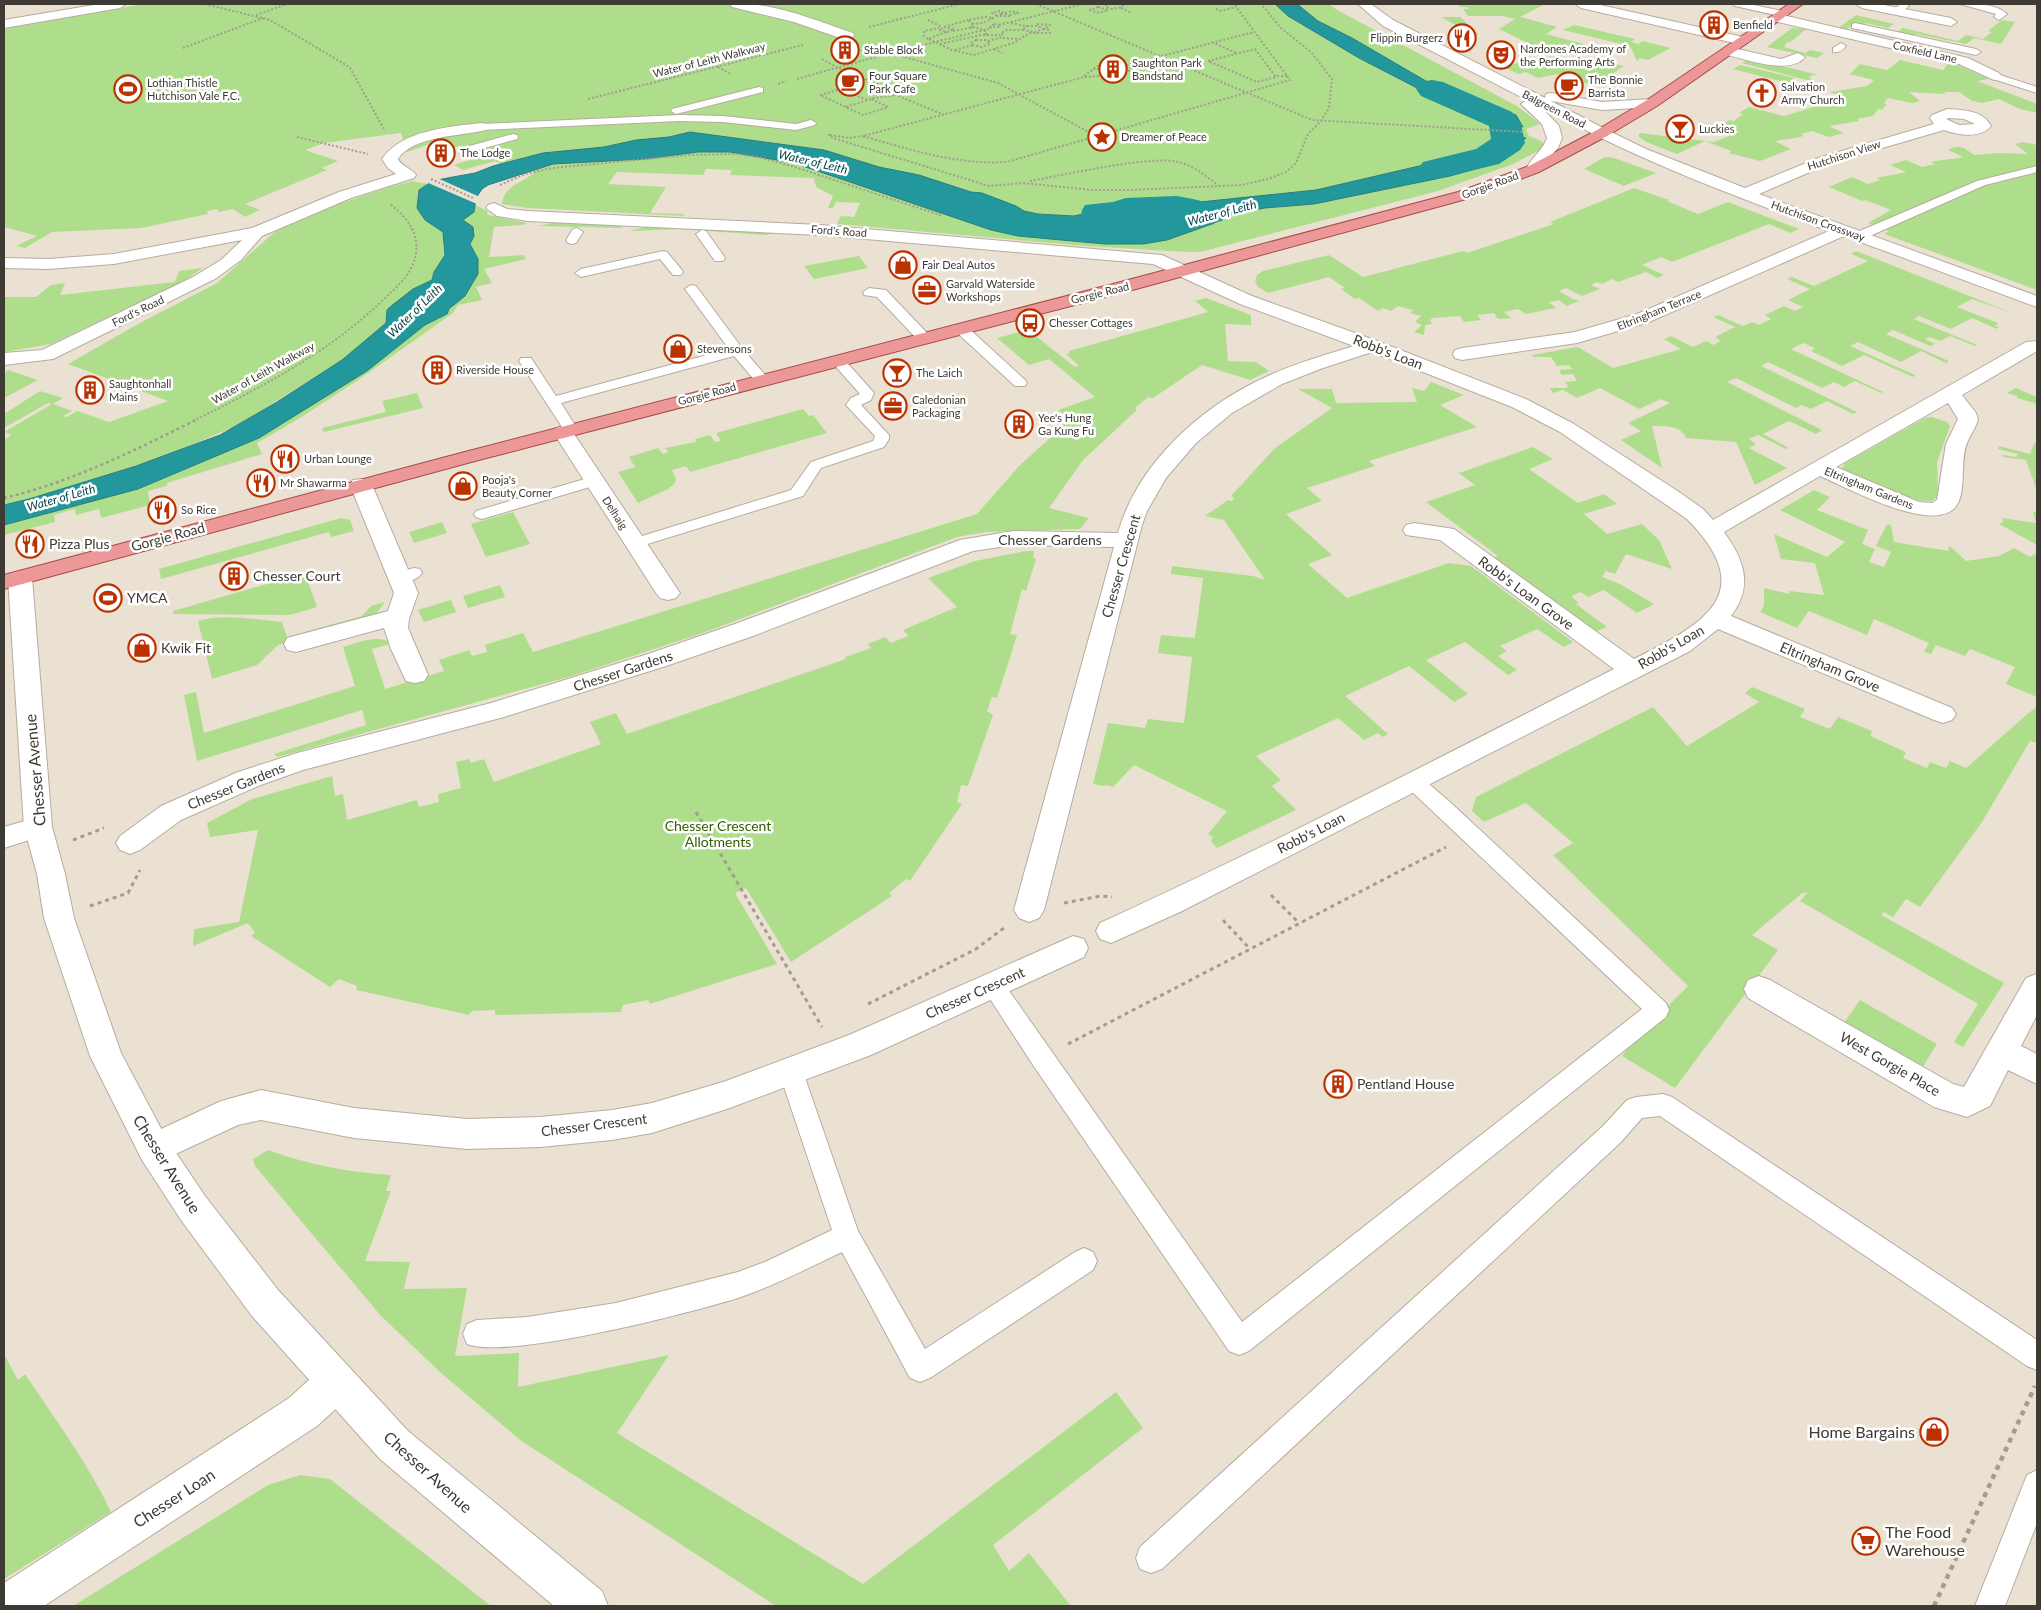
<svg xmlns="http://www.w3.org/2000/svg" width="2041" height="1610" viewBox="0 0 2041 1610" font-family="Lato,sans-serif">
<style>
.green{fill:#aede8b}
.water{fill:#23989c;stroke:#2b7c7d}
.pier{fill:#ebe1d3}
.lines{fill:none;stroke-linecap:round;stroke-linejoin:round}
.canal{fill:#23989c;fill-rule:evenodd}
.river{fill:#23989c;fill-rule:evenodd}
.lane-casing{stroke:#b5ac9f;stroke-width:2}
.street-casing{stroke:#b5ac9f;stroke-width:2}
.secondary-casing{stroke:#b5ac9f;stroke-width:2}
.primary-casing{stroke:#a74b48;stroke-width:2}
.path-far3{stroke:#a49c91;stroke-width:2;stroke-dasharray:2 2;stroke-linecap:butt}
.path-far2{stroke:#a49c91;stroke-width:2.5;stroke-dasharray:3 3;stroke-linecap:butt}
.path-far1{stroke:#a49c91;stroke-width:3;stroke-dasharray:4 4;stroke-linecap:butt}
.path{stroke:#a49c91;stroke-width:4.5;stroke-dasharray:5 5;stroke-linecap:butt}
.lane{fill:#fff;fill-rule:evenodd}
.street{fill:#fff;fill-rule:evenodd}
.secondary{fill:#fff;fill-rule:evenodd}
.primary{fill:#ec9898;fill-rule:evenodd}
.labels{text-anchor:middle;stroke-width:5;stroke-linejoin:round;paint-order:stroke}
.far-poi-label{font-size:11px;fill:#3e3a34;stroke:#fff;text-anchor:start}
.far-street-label{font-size:11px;fill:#3e3a34;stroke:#fff}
.far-water-label{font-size:12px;font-style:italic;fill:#004548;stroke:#fff}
.street-label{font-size:14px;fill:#3e3a34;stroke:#fff}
.poi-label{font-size:14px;fill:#3e3a34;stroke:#fff;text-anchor:start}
.park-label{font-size:14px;fill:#335d00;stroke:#fff}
.near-street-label{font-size:16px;fill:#3e3a34;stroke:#fff}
.near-poi-label{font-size:16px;fill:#3e3a34;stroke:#fff;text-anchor:end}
</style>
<rect width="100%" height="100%" fill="#ebe1d3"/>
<path class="green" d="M143 4H1329L1337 10 1517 106 1538 122 1540 124 1526 129 1529 136 1539 140 1545 144 1540 147 1543 148 1540 150 1513 164 1438 191 1200 252H1186L1085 246 837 224 841 216 854 217 860 203 836 202 833 208H828L833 196 816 187 814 178 730 175 732 170 706 169 703 175 617 172 608 184 666 187 650 213 684 214 683 216 528 208 502 204C504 183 525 184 536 170L523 175 495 161 463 170 454 165 470 160 459 153 465 150 459 146 451 149 446 146 434 150 431 149 445 144 439 141 407 152 401 133 324 143 305 150 338 161 322 168 327 170 245 204 260 210 245 217 233 209 219 212 217 209 207 211 208 214 141 228 52 232 25 248 16 246 37 236 4 227V29Z
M1458 4H1545L1520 17 1557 27 1546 34 1595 47 1551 54 1499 29 1515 19 1502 16H1468L1463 9H1469L1467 7H1460Z
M1856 15 1894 24 1888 28 1866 23 1861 26 1853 25 1845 30 1837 29Z
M1441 17H1461L1469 26 1478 34 1475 36Z
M2002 20 2015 22 2001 44 1974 38 1966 44 1916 34 1912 37 1895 33 1903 28 1958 41 1966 35 1983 39 1992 32 1988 31Z
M1574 25 1635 39 1631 42 1639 44 1642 41 1671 48 1648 60 1640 58 1637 61 1630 46 1563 30Z
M1792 28 1806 29 1792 41 1784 44 1786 45 1784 47 1805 53 1810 50 1824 53 1817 58 1767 47Z
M1555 56 1572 64 1596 59 1624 66 1608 77 1598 80 1603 84 1581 83 1558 74 1538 78 1526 72 1518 74 1502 66Z
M1750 58 1819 75H1812L1809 78 1813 79 1810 81 1742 63Z
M1900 60 1943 70 1949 62 1955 64 1989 79 1977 81 2037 104V113L2020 109 1999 99 1982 103 1972 101 1959 92H1944L1946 94 1909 92 1920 101 1912 103 1888 98 1884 103 1887 104 1882 110 1878 109 1873 116 1857 119 1859 121 1829 126 1844 133 1829 137 1812 131 1801 134 1804 136C1794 139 1785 139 1775 141L1791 149 1760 161 1729 153 1731 151 1705 141 1677 154 1646 142 1638 136 1640 133 1714 142 1739 132 1697 121 1720 126 1729 120 1734 121 1743 114 1739 113 1749 107 1784 116 1846 97 1830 92 1867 86 1874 80 1850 74 1860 64 1887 70Z
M1740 65 1795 78 1788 83 1733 69Z
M2023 142 2037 145V292L2035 289 1884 234 1889 231 1868 223 1891 210 1865 200 1862 201 1829 187 1852 177 1868 184 1880 180 1877 178C1887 175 1896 175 1906 172L1890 165 1906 160 1922 167 1935 164 1931 162C1942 159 1952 160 1963 157L1948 150C1959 144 1965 148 1974 155L1999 153 2028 154 2015 144Z
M1609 157 1614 158 1656 173 1624 186 1584 169 1603 158Z
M412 181 428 184 419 190 417 208 425 220 443 232 445 255 434 272 432 280 413 289 390 307 386 323 342 360 238 425 166 456 29 499 4 505V440L11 435 4 432 52 404 48 403 4 428V414L40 391 63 398 53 404 72 411 63 416 67 417 77 411 109 422 168 401 68 364 138 324 217 283 277 230 333 206 389 187Z
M1634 188 1669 200 1667 201 1698 214 1728 202 1799 229 1790 233 1769 224 1672 262 1661 257 1642 265 1664 275 1658 278 1646 272 1618 282 1612 279 1602 284 1597 282 1591 285 1600 289 1582 296 1566 288 1559 291 1573 299 1579 301 1567 306 1559 300 1549 302 1556 308 1526 314 1518 309 1504 312 1511 318 1498 319 1494 313 1477 315 1481 320 1464 322 1460 316 1433 318 1430 320 1432 324 1425 325 1424 335 1414 332 1422 325 1415 322 1421 316 1410 313 1413 310 1398 306 1391 311 1383 308 1378 311 1359 298 1355 299 1341 289 1345 288 1329 277 1268 293 1258 287 1255 281 1257 275 1263 271 1329 255 1363 277 1463 251 1467 253 1554 224 1550 222Z
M474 204 487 211 488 215 527 223 522 225 494 227 489 257 523 255 526 259 484 269 492 283 476 287 482 300 458 305 453 313C389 358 326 405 257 443L262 454 167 483V486L148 491 150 505 101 518 99 509 76 515 75 509 54 515 55 522 4 535V525L138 489 211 457 255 440 287 421 367 371 425 325 440 318 465 296 476 279 478 259 470 244 474 236 473 227 463 220 468 216Z
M558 222 620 226 623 228 538 226Z
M648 226 778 232 765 235 680 229 630 231Z
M1856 251 2015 314 1972 299 1957 307 1998 323 1995 326 1999 327 1997 329 1972 318 1951 329 1919 316 1914 319 1977 345 1975 346 1950 336 1940 341 1930 337 1925 339 1935 344 1930 346 1893 330 1886 334 1949 361 1946 363 1921 351 1901 362 1858 342 1850 346 1915 375 1913 377 1864 355 1842 366 1811 351 1815 348 1803 343 1791 349 1883 392 1881 393 1855 381 1844 387 1834 382 1822 388 1768 362 1761 366 1857 412 1853 414 1827 401 1811 409 1801 405 1796 408 1736 378 1727 382 1822 430 1816 434 1789 421 1763 434 1789 448 1786 449 1758 435 1749 439 1756 444 1749 448 1787 468 1755 485 1736 442 1686 438C1680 424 1664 427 1652 426L1662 468 1621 440 1641 431 1628 423 1670 403 1661 399 1639 409 1600 388 1577 398 1563 390 1553 393 1550 388H1566L1568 386 1565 382 1577 381 1573 374 1562 375 1559 370 1572 369 1569 365 1557 366 1551 357H1533L1532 355 1578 347 1613 368 1681 349 1664 339 1671 336 1693 347 1706 341 1713 345 1721 341 1715 337 1735 327 1713 317 1718 315 1743 326 1752 322 1759 325 1771 319 1765 315 1784 306 1795 311 1803 307 1788 300 1810 289 1787 279 1792 277 1814 286 1868 261 1851 254Z
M859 256 868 268 814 279 804 266Z
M203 268 180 283 51 344 4 352V297H36L51 285 65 283 60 295 175 282 179 271Z
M1206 298 1251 315V325L1225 324 1228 361 1256 362 1269 371 1250 380 1202 365 1153 398 1148 397 1135 408 1137 410 1083 460 1049 508 1089 518 1080 529 986 532 957 537 703 633 572 676 277 757 274 754 366 725 362 710 197 761 184 695 196 692 204 733 355 686 343 647C360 642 376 634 393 643L372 649 385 689 444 671 439 660 469 650 472 656 487 652 485 645 523 633 533 652 977 514 1019 466 1061 428 1067 417 1058 410 1095 397 1049 359 1029 365 997 338 1028 330 1075 367 1079 366 1066 354 1070 353 1069 351 1208 312 1195 301Z
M8 370 38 380 4 398V374Z
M1431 382 1464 395 1440 405 1477 427 1369 461 1375 466 1307 488 1322 501 1286 514 1332 555 1308 564 1347 598 1449 563 1471 566 1573 642 1564 647 1537 629 1500 646 1507 651 1498 656 1517 670 1508 675 1465 642 1426 660 1468 694 1454 702 1409 666 1345 696 1388 734 1383 737 1378 733 1364 740 1338 718 1256 756 1281 780 1272 786 1296 810 1217 848 1211 841 1213 837 1208 834 1227 811 1134 765 1113 787 1106 785 1104 786 1093 784 1108 723 1145 728 1148 719 1184 723 1192 657 1158 653 1161 635 1195 638 1203 578 1171 574 1172 566 1253 576 1265 580 1224 520 1205 516 1228 500 1232 501 1234 498 1231 496 1275 448 1332 408 1298 389H1332L1336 403 1417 402 1412 388 1424 391Z
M2016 388 2037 397V404L2017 398V396L2007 393Z
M417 393 423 408 324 432 322 428 386 412 382 401Z
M803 409 809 416 813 415 827 433 690 472 686 466 672 470 676 479 675 483 668 489 638 503 618 472 635 467 629 457 658 448 663 454 668 452 665 448 696 442 695 439 710 435 715 442 721 441 716 433Z
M1932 417 1947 422 1950 426 1937 462 1938 496 1932 501 1910 500 1843 470 1842 468 1845 463 1925 418Z
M2034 443 2037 444V491L2026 460 2003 457 2002 455 2017 457 2018 454 1998 449 1999 446 2030 454Z
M1533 447 1553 459 1529 469 1578 503 1604 494 1617 504 1584 514 1607 534 1642 524 1659 540 1672 569 1626 554 1615 574 1606 571 1602 577 1620 584 1654 604 1637 613 1604 590 1588 597 1581 592 1571 596 1579 603 1576 604 1607 627 1595 632 1490 559 1498 556 1426 502 1475 485 1459 473Z
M1814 490 1830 497 1817 510 1868 530 1862 544 1875 549 1869 562 1884 567 1891 552 1876 546 1887 524 1891 525 1894 542 1949 551 1948 547H1951L1966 561 1999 556 2014 548 2030 557 2037 553V697L2006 684 2015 667 1970 649 1965 656 1936 645 1931 654 1924 652 1929 643 1874 619 1867 635 1809 611 1797 628 1760 612 1764 606V588L1789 594V591L1824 595 1815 563 1781 559 1774 534 1827 557 1845 542 1780 510Z
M513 512 530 544 486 557 471 524Z
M2033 512H2037V545L1999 524 2003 522 2002 518 2036 523Z
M341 518 350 520 354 531 331 537 329 532 161 579 159 569Z
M442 522 447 533 414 543 409 532Z
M1026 551H1034L1033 558 1036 559 1026 591 1022 589 1010 634 1017 635 997 698 992 697 987 711 993 715 968 786 961 785 957 802 962 804 910 881 906 879 889 893 892 896 791 962 746 888 735 893 777 964 650 1004 648 1000 623 1005 621 1012 495 1015V1010L472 1011 469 1015 356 990 357 986 339 979 330 987 251 936 255 933 248 923 193 946 194 929 239 922 258 830 210 837 207 823 252 799 332 776 335 796 343 794 347 820 417 800 419 807 439 802 438 794 461 788 456 762 469 759 471 763 484 759 494 782 601 744 590 722 616 713 627 734 846 659 845 657 871 648 868 644 885 637 891 643 908 636 903 630 957 607 928 578 975 561Z
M305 573 317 607 290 615 173 614V611Z
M500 585 505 597 468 608 463 596Z
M451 600 456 612 424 622 418 610Z
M385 602 372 619 278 645 257 665 212 679 198 621C224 613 255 620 282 622L287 637 362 616 371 606Z
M1752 687 1805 709 1800 717 1830 729 1838 717 1872 731 1870 736 1906 752 1903 758 1927 768 1930 762 1946 768 1950 761 1966 768 2037 706V743L2030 741 1982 822 1920 907 1906 899 1893 917 1884 912 1881 915 2004 983 1963 1047 1954 1042 1978 1004 1800 901 1808 892 1801 894 1752 935 1778 950 1675 1088 1622 1056 1636 1038 1688 986 1553 855 1573 843 1526 803 1484 822 1472 811 1476 797 1653 707 1687 746 1759 702 1745 693Z
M1860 1000 1937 1044 1922 1068 1844 1023Z
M268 1150C309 1165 348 1172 391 1175L386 1191H391L365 1261 410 1262 404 1289 467 1288 455 1356 519 1353 518 1387 669 1355 617 1433 863 1584 1116 1392 1143 1428 993 1545 1009 1571 1029 1553 1071 1606H776L520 1440 440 1372 381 1316 255 1166 253 1159Z
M4 1354 18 1380 25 1374C55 1419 88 1463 111 1512L4 1579Z
M300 1475 330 1479 491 1606H73L268 1485Z"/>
<path class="water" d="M1275 4H1297L1318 21 1352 38 1426 81 1459 96 1516 115 1523 127 1489 124 1485 117 1448 104 1359 58 1288 16Z
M690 132 824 150 879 167 919 175 971 192 982 193 1016 206 1024 211 1038 214 1074 216 1092 212 1175 206 1184 202 1182 201 1200 202 1316 190 1475 153 1495 145 1492 140 1493 136 1526 138 1499 158 1494 164 1450 176 1314 204 1265 208 1231 215 1212 224 1167 240 1143 244H1105L1018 236 991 230 794 163 730 152H698L645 159 553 164 488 185 482 189 476 198 474 212 463 220 473 227 474 236 470 244 478 259V274L465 296 449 309 447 314 425 325 367 371 259 438 138 489 4 525V505L29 499 136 466 220 435 277 402 342 360 386 323 387 310 390 307 413 289 432 280 434 272 445 255 443 232 425 220 417 208 419 190 428 184 442 179 475 173 493 166 543 153 604 147 636 140 669 137Z"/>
<path class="pier" d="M437 178 480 197 477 204 426 182Z"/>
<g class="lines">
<path class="canal" d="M1176 196C1193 199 1214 201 1225 216L1222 221C1207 224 1202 215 1189 211 1161 202 1130 213 1103 216L1100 230 1097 235 1089 237 1081 235 1078 230 1082 210 1085 205 1113 202 1126 198Z"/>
<path class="river" d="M1432 80 1443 82 1512 112 1521 124 1525 143 1520 150 1499 164 1435 179 1423 176 1418 169 1423 162 1476 149 1491 139 1489 126 1421 96 1416 89 1421 82Z"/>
<g class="lane-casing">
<path id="lane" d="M1733 4H1749L1787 12 1789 14 1784 17 1735 6Z
M1901 4H1906L1909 6 1900 13H1894V9Z
M1960 4C1974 3 1997 4 2007 14L1999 20 1994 17 1996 14Z
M1855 23 1976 49 1981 52 1976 55 1852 28V24Z
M1841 43 1846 46C1842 51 1838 53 1833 52V48Z
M1994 73 2037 87V93L1990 78 1989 76Z
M759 87 763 88V92L676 114 671 111 672 109Z
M679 115 723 116 796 124 811 120 816 123 815 125 796 130 723 122 679 121 481 130 476 127 481 124Z
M513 134 517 135 518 137 517 139 470 152 465 149 466 147Z
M2037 166V172L1985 185 1863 239H1855L1853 236 1855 233 1977 181Z
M577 228 583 232 576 243 572 244 568 243 566 240 573 229Z
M702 230 706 231 723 255 725 258 723 261H715L696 234Z
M663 251 667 252 681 269 683 272 681 275H673L660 259 581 277 575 273 581 269Z
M691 285 696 286 742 348 766 376 768 379 766 382H756L734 356 561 403 578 430 576 433H566L519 361 521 358H531L556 396 729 349 685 289Z
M869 288 886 290 928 334 930 337 928 340H918L877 297 864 295 863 292Z
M960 324 965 325 1025 380 1027 383 1025 386H1015L955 331 953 328Z
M837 356 842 357 874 393 871 400 861 405 889 435V439L884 447 821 468 803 496 641 546H629L627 543 629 540 791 490 811 462 873 441 875 436 846 405 851 398 860 394 830 360Z
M595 476 600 478 603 481 600 484 482 519 476 517 474 514 476 511Z
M414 568 420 569 422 573C417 581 402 584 393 582L391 578 393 574Z
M1414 775 1421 777 1451 803 1666 1003 1669 1010 1666 1017 1249 1351 1239 1355 1229 1351 1033 1065 981 985 984 978 992 976 1000 978 1242 1322 1642 1009 1407 787 1404 782 1407 777Z
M791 1062 799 1065 803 1072 858 1231 925 1349 1075 1252 1084 1248 1093 1252 1097 1261 1093 1270 930 1378 920 1382 910 1378 842 1252C808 1268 774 1286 738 1298 690 1313 508 1360 467 1344L463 1334 467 1324 477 1320 527 1317 616 1303 738 1272 765 1262 832 1230 779 1072 783 1065Z
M1663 1094 1672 1097 2037 1340V1370L2027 1366 1660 1116 1642 1118 1621 1142 1162 1569 1151 1573 1140 1569 1136 1558 1140 1547 1603 1126 1627 1100 1636 1097Z
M2037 1470V1523L2005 1606H1975L2027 1475Z"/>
</g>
<g class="street-casing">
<path id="street" d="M730 4C771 1 814 20 853 33L854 36 848 40 843 39 794 22 732 7Z
M1575 4H1596L1743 37 1750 41 1743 45 1581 8Z
M1856 4H1879L1951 18 1957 22 1951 26 1862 8Z
M1778 14 1968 58 1999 73 2001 76 1994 80 1959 64 1774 21 1772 18 1774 15Z
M1729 47 1781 59 1798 53 1805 57C1790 76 1745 59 1724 54L1722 51 1724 48Z
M1947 109C1963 110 1983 110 1991 126 1981 139 1957 135 1944 130L1831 163 1759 194 2037 296V307L1844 236 1649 322 1577 343 1462 360 1455 358 1453 354 1455 350 1462 348 1575 332 1637 314 1829 231C1751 202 1672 173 1597 136L1595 133 1597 130H1607L1646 149 1745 188 1821 157 1934 124 1930 118 1932 115ZM1949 118 1964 119 1975 124 1959 125 1946 119Z
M481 123 486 124 488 127 486 130C462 136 412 136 398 159 401 166 411 168 416 175L414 178 351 198 262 236 241 260 215 279 53 359 4 365V353L42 350 193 277 221 260 242 240 114 264 48 269 4 268V258L48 259 114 254 252 228 339 192 396 174 388 168 382 159C402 130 448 127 481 123Z
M494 203 507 209 528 211 820 225 1162 255 1252 296 1380 342 1526 399 1574 424 1679 492 1703 509 1713 520 2026 342 2037 341V351L1962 395 1976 413 1978 419C1976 428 1970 435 1967 443 1960 460 1966 488 1958 503 1940 539 1846 487 1820 476L1724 532C1744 560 1754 586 1731 616L1952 708 1956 714 1952 720 1943 723 1934 720 1718 629 1690 651 1180 912 1111 943 1100 939 1096 931 1100 923C1274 844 1444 755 1614 669L1440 540 1406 535 1403 530 1406 525 1414 523 1454 529 1634 659C1703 624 1761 594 1687 519L1560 432 1512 407 1372 352 1323 368 1282 384 1232 413 1196 443 1166 478 1147 511 1142 525 1044 910 1039 918 1029 922 1019 918 1014 910 1114 547 1013 545 973 551 753 636 666 666 504 717 303 770 258 786 181 820 140 850 130 854 120 850 116 843 120 836 161 806 238 772 297 753 491 703 648 654 735 624 960 540 1013 531 1118 533C1138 462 1203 405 1268 376 1296 363 1325 355 1354 346L1240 304 1153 264 820 235 528 221 497 216 486 208 488 205ZM1948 403 1958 419 1946 444 1937 500 1932 503 1919 502 1836 467Z
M563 426 570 428 680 593 676 598 668 600 660 598 656 593 553 432 556 428Z
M361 479 369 480 372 485 418 593 409 619 408 628 428 675 424 681 415 683 406 681 391 649 384 628 296 652 287 650 284 644 287 638 388 611 394 593 350 485 353 480Z
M38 817 48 820 52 827 48 834 4 848V827Z
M1073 936 1084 939 1088 948 1084 957 871 1055 727 1109 652 1133 612 1140 540 1147 467 1149 354 1138 261 1120 238 1125 154 1164 142 1160 137 1149 142 1138 221 1101 261 1090 354 1108 467 1119 540 1117 612 1110 652 1103 726 1081 849 1035Z
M2037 974V1015L2021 1046 2037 1054V1084L2008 1070 1990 1106 1967 1117 1934 1107 1748 998 1744 989 1748 980 1759 976 1770 980 1953 1084 1964 1087 2026 978Z
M336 1363 350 1368 355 1382 350 1396 317 1426 44 1606H4V1583L289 1398 322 1368Z"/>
</g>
<g class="secondary-casing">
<path id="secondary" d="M100 4H126L120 8 4 28V20Z
M1358 4H1371L1393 20 1545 98 1546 94 1551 93 1602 102 1652 99 1657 100 1659 103 1657 106 1652 107 1602 110 1551 101 1607 130 1609 133 1607 136H1597L1541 107 1559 126 1562 138 1558 148 1545 162 1539 172H1529L1526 169C1532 157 1543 150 1547 138L1542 124 1521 104 1527 100 1383 26Z
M20 571 28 573 32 578 52 827 65 874 74 918 121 1053 166 1138 205 1196 278 1290 408 1431 602 1591 608 1606H554L380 1459 252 1316 181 1220 142 1160 90 1056 44 918 37 874 24 827 8 578 12 573Z"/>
</g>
<g class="primary-casing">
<path id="primary" d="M1789 4H1803L1657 106 1607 136 1539 172 1470 198 1125 292 475 461 4 589V575L461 453 1113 284 1458 192 1529 166 1597 130 1647 100Z"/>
</g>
<path class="path-far3" d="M205 4 270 20 346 65 350 68 385 131
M1036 4 1312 120 1524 132
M1106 4V7L1112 9 1122 7 1123 5 1121 4
M1125 4H1134
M1098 7 1108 10 1099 13 1090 10Z
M1121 8 1132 13
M1216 9 1220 11 1236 7
M1005 13 1012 11 1018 13 1009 15
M1001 14H1007L1009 16H997Z
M256 15 287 4
M997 16 992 13 999 11 1005 13
M928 20 942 27
M1011 23 1025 26
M994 24 999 25 1000 27H990Z
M1037 24 1050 25 1046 28
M999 25 1083 4
M1027 26H1038L1043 29 1035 32 1022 30Z
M869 27 959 4
M944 27 954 29 947 32 939 30Z
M944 27 968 20
M971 28 973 25 968 20 985 17 993 18 983 23 972 24
M953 31 975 27 986 31V35
M946 32 928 39 952 50 974 55 1013 43 1030 33H1050L1049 30 1043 29
M928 39 924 36V31L939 28
M1017 39 1004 38 1001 33 1007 30H1022
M976 40H986L990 44 981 47 972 45V42Z
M988 41 1002 37
M1212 42 1236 53
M868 44 890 53 992 28
M940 44 981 35H1000
M183 48 263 18
M994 49 1002 53
M1255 49 1276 77 1257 82 1208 61Z
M955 50 973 45
M822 59 836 67 900 93 896 95 942 114
M1133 63 1128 72 1124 74 1084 77 863 136C911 150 957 165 1007 162L1290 80 1234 4
M718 67 732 75
M1093 69H1100L1101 66 1109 64 1123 66 1254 32
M1084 76 1101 64
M1277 76H1288
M797 79 890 53 998 83 1096 136
M778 84 786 81
M588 99 803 45
M867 100 841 89 820 95 863 115 888 107 871 99
M846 107 874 98 896 95
M828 134 833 138 989 186 1023 183 1092 190H1130L1242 185 1268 179 1286 172 1296 163 1308 134 1321 121 1329 108 1332 79 1311 52 1281 28 1261 4
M830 135 849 138 863 136
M297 137 368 154
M431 179 473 198
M1030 181C1060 176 1158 153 1182 163 1195 167 1207 177 1218 185
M500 185 525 174 552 168 688 155 736 154 758 157 792 166 943 216
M193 421C262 387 330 352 385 298 399 285 414 272 416 252 419 231 405 216 390 204"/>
<path class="path-far2" d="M4 498C72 482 133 451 196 420"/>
<path class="path-far1" d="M696 812 822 1027
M73 840 104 828
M1271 895 1299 923
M1064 903 1101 896 1112 897
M90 906 128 893 140 870
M1223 920 1250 949
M868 1004 976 949 1004 928
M1068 1044 1446 847"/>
<path class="path" d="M1934 1606 2035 1386"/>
<use href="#lane" class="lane"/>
<use href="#street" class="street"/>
<use href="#secondary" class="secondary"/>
<use href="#primary" class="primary"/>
</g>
<defs>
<g id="building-ring" transform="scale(1.4375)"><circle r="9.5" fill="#fff" stroke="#bb3201" stroke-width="1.5"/><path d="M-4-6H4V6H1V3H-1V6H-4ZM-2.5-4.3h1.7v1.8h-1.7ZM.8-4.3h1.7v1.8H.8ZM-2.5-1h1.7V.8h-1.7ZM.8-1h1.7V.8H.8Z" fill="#bb3201"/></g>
<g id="restaurant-ring" transform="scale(1.4375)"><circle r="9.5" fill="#fff" stroke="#bb3201" stroke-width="1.5"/><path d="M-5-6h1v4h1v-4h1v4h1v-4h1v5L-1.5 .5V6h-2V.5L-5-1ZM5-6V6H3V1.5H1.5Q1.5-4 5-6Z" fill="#bb3201"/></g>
<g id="theatre-ring" transform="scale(1.4375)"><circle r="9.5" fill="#fff" stroke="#bb3201" stroke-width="1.5"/><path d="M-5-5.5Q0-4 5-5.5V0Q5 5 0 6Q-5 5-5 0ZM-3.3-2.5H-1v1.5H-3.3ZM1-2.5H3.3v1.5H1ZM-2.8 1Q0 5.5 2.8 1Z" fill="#bb3201"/></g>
<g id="cafe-ring" transform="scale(1.4375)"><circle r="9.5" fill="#fff" stroke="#bb3201" stroke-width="1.5"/><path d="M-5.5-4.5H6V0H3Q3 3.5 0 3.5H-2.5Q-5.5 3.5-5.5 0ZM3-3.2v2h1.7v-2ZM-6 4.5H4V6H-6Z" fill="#bb3201"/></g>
<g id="stadium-ring" transform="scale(1.4375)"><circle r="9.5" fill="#fff" stroke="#bb3201" stroke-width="1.5"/><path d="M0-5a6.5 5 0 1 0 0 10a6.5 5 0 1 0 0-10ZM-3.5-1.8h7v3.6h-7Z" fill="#bb3201"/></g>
<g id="church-ring" transform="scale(1.4375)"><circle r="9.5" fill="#fff" stroke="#bb3201" stroke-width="1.5"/><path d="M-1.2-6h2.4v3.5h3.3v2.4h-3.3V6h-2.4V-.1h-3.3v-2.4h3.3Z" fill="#bb3201"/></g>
<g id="bar-ring" transform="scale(1.4375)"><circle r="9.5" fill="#fff" stroke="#bb3201" stroke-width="1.5"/><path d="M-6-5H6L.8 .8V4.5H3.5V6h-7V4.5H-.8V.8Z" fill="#bb3201"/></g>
<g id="sight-ring" transform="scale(1.4375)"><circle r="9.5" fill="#fff" stroke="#bb3201" stroke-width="1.5"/><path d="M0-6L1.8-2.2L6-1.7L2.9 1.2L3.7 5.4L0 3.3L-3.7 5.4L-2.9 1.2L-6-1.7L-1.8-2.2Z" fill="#bb3201"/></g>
<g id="shop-ring" transform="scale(1.4375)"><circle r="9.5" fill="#fff" stroke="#bb3201" stroke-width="1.5"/><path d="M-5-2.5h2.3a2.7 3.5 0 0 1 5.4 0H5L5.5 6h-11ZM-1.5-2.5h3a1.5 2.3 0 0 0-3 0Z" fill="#bb3201"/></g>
<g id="office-ring" transform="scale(1.4375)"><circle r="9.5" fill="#fff" stroke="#bb3201" stroke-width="1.5"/><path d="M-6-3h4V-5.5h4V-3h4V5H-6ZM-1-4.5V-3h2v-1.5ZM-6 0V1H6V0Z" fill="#bb3201"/></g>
<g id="bus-ring" transform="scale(1.4375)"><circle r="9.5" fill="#fff" stroke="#bb3201" stroke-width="1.5"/><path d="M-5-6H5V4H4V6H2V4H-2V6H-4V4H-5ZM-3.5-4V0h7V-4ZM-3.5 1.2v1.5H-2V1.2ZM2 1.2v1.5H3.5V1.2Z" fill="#bb3201"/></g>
<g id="supermarket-ring" transform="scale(1.4375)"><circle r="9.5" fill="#fff" stroke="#bb3201" stroke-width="1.5"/><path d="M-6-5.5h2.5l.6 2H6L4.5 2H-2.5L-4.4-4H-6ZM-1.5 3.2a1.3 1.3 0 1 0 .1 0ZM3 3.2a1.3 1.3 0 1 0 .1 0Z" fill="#bb3201"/></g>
</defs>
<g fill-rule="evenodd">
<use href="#building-ring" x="1714" y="25"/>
<use href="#restaurant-ring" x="1462" y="38"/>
<use href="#building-ring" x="845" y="50"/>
<use href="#theatre-ring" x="1501" y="55"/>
<use href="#building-ring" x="1113" y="69"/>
<use href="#cafe-ring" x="850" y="82"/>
<use href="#cafe-ring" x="1569" y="86"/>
<use href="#stadium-ring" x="128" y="89"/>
<use href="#church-ring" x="1762" y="93"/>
<use href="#bar-ring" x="1680" y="129"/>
<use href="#sight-ring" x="1102" y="137"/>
<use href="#building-ring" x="441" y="153"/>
<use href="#shop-ring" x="903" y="265"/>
<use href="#office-ring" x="927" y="290"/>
<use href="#bus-ring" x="1030" y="323"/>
<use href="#shop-ring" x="678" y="349"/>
<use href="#building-ring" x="437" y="370"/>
<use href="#bar-ring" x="897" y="373"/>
<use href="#building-ring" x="90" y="390"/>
<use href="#office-ring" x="893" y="406"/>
<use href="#building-ring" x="1019" y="424"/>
<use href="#restaurant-ring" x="285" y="459"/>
<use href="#restaurant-ring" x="261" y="483"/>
<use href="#shop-ring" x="463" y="486"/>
<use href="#restaurant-ring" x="162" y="510"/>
<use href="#restaurant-ring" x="30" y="544"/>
<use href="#building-ring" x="234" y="576"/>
<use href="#stadium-ring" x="108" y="598"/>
<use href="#shop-ring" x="142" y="648"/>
<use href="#building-ring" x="1338" y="1084"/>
<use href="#shop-ring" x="1934" y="1432"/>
<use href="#supermarket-ring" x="1866" y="1541"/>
</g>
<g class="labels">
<g class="far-poi-label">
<text x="1733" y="29">Benfield</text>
<text x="1443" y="42" text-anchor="end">Flippin Burgerz</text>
<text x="1520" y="53">Nardones Academy of<tspan x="1520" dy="13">the Performing Arts</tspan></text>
<text x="864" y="54">Stable Block</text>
<text x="1132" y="67">Saughton Park<tspan x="1132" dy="13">Bandstand</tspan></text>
<text x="869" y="80">Four Square<tspan x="869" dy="13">Park Cafe</tspan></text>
<text x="1588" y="84">The Bonnie<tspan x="1588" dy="13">Barrista</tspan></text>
<text x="147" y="87">Lothian Thistle<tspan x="147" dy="13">Hutchison Vale F.C.</tspan></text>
<text x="1781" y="91">Salvation<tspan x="1781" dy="13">Army Church</tspan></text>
<text x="1699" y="133">Luckies</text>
<text x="1121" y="141">Dreamer of Peace</text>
<text x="460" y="157">The Lodge</text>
<text x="922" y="269">Fair Deal Autos</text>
<text x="946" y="288">Garvald Waterside<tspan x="946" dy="13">Workshops</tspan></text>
<text x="1049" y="327">Chesser Cottages</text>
<text x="697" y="353">Stevensons</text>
<text x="456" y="374">Riverside House</text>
<text x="916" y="377">The Laich</text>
<text x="109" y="388">Saughtonhall<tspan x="109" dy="13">Mains</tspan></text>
<text x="912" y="404">Caledonian<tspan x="912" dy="13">Packaging</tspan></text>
<text x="1038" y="422">Yee's Hung<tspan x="1038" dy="13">Ga Kung Fu</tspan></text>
<text x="304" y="463">Urban Lounge</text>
<text x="482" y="484">Pooja's<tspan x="482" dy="13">Beauty Corner</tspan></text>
<text x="280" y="487">Mr Shawarma</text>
<text x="181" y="514">So Rice</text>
</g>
<g class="far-street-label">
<text transform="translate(1925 52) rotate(13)" y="4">Coxfield Lane</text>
<text transform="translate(709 60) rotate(-14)" y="4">Water of Leith Walkway</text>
<text transform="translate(1554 109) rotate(27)" y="4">Balgreen Road</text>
<text transform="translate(1844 155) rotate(-18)" y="4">Hutchison View</text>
<text transform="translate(1490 185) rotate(-20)" y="4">Gorgie Road</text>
<text transform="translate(1818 221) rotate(20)" y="4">Hutchison Crossway</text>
<text transform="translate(839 231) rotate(4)" y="4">Ford's Road</text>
<text transform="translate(1100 293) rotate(-14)" y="4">Gorgie Road</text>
<text transform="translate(1659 310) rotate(-22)" y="4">Eltringham Terrace</text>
<text transform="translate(138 311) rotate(-26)" y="4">Ford's Road</text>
<text transform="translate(263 373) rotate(-29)" y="4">Water of Leith Walkway</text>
<text transform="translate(707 394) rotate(-15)" y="4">Gorgie Road</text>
<text transform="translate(1869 488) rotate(22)" y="4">Eltringham Gardens</text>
<text transform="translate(615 513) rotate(57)" y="4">Delhaig</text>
</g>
<g class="far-water-label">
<text transform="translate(813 162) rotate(13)" y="4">Water of Leith</text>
<text transform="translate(1222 213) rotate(-15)" y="4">Water of Leith</text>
<text transform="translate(415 311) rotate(-44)" y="4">Water of Leith</text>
<text transform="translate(61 498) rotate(-16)" y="4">Water of Leith</text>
</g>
<g class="street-label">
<text transform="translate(1388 352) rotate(21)" y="5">Robb's Loan</text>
<text transform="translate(168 537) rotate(-15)" y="5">Gorgie Road</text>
<text x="1050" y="545">Chesser Gardens</text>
<text transform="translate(1121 566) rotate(-74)" y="5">Chesser Crescent</text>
<text transform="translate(1526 593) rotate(36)" y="5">Robb's Loan Grove</text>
<text transform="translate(1671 647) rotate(-30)" y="5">Robb's Loan</text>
<text transform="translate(1830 667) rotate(23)" y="5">Eltringham Grove</text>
<text transform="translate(623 671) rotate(-18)" y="5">Chesser Gardens</text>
<text transform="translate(236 786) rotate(-22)" y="5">Chesser Gardens</text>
<text transform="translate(1311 833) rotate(-27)" y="5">Robb's Loan</text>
<text transform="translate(975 993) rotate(-24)" y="5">Chesser Crescent</text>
<text transform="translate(1890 1064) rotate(30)" y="5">West Gorgie Place</text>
<text transform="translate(594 1125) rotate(-7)" y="5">Chesser Crescent</text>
</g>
<g class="poi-label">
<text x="49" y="549">Pizza Plus</text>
<text x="253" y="581">Chesser Court</text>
<text x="127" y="603">YMCA</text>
<text x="161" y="653">Kwik Fit</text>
<text x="1357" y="1089">Pentland House</text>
</g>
<g class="park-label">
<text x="718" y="831">Chesser Crescent<tspan x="718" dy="16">Allotments</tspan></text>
</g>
<g class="near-street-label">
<text transform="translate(35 770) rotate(-95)" y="6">Chesser Avenue</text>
<text transform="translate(167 1164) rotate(58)" y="6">Chesser Avenue</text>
<text transform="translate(428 1472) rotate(42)" y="6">Chesser Avenue</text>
<text transform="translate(174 1498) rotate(-33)" y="6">Chesser Loan</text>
</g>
<g class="near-poi-label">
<text x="1915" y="1438">Home Bargains</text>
<text x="1885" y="1538" text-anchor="start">The Food<tspan x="1885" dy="18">Warehouse</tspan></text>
</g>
</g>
<rect width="2041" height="1610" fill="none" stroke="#3e3a34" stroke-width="10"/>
</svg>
